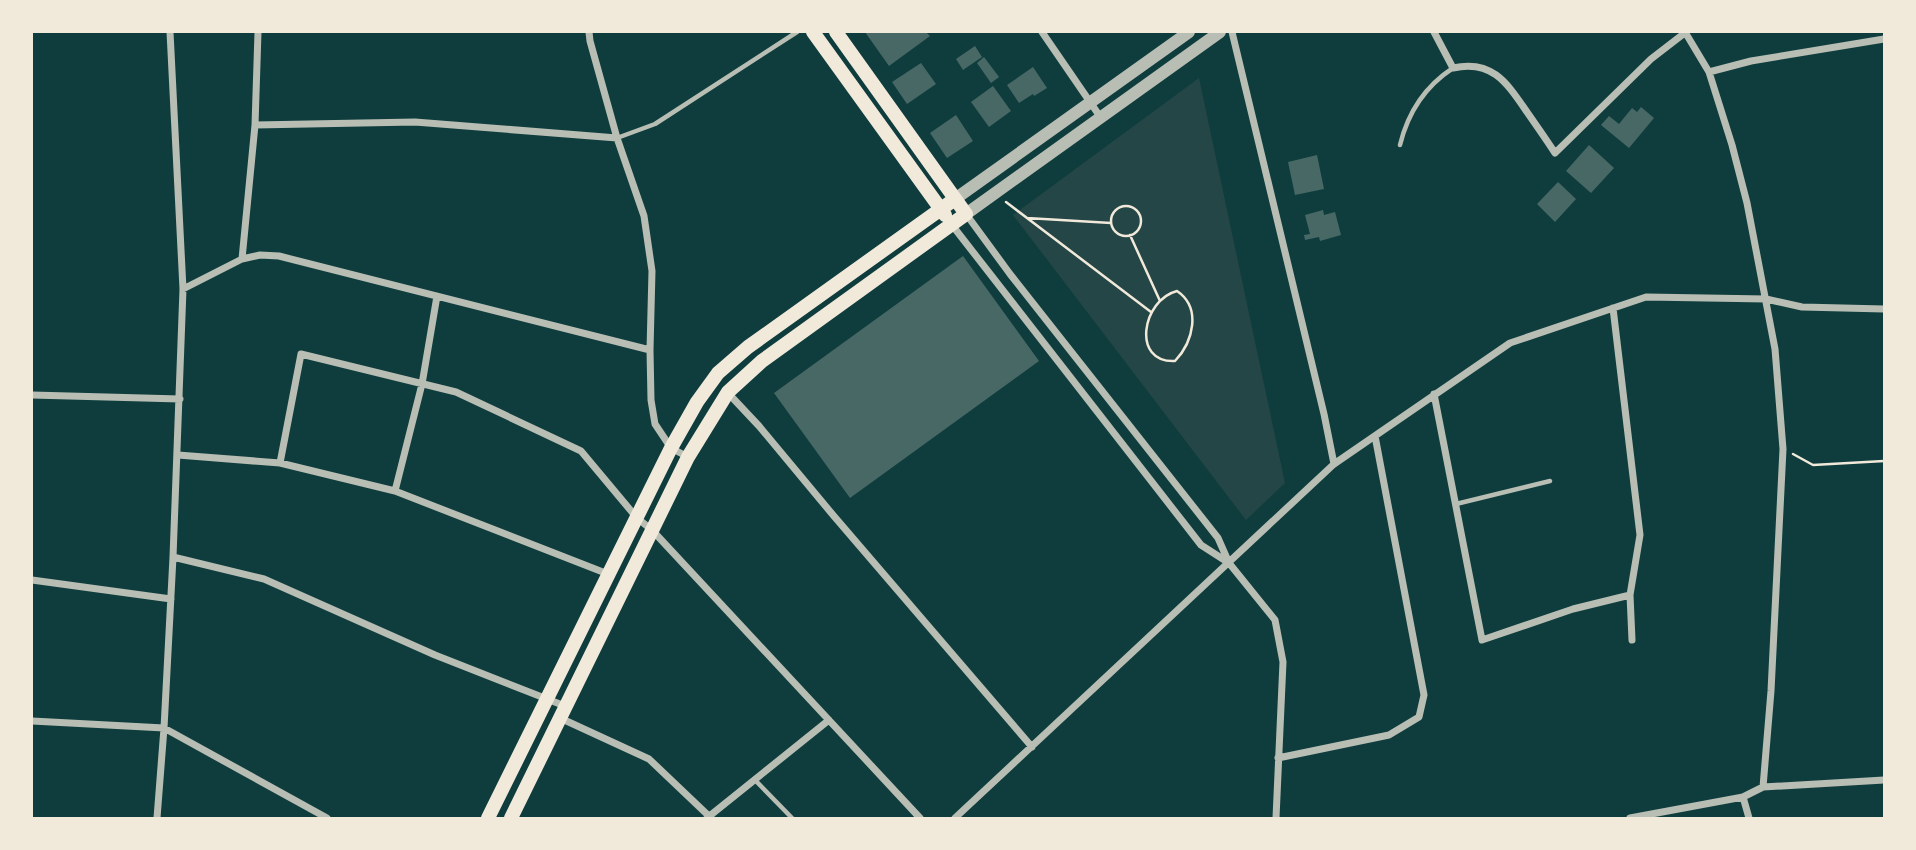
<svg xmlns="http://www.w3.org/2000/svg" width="1916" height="850" viewBox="0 0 1916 850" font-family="'DejaVu Sans',sans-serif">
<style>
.green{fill:#244646}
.building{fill:#486865}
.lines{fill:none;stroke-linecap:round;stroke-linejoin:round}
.path{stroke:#f1e9da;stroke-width:2.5}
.service{stroke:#b8beb3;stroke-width:4.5}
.minor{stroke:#b8beb3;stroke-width:7}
.tertiary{stroke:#b8beb3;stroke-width:12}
.secondary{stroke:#f1e9da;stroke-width:14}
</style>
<rect width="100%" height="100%" fill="#0f3d3e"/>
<path class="green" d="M1199 78 1285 483 1246 520 1013 215Z"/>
<path class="building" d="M865 32H926L930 36 889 66Z
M975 46 982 57 963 70 956 59Z
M984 57 999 77 991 83 977 63Z
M921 63 936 84 907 104 892 82Z
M1033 67 1047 88 1034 96 1033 94 1019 103 1007 85Z
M993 86 1011 111 989 127 971 102Z
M1641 107 1654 118 1629 148 1601 125 1609 116 1619 124 1632 108 1637 112Z
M956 115 973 141 947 158 930 133Z
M1589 145 1614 168 1591 193 1566 171Z
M1317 155 1324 189 1295 195 1288 162Z
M1558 182 1576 199 1555 222 1537 204Z
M1323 210 1324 215 1335 212 1341 235 1320 241 1319 237 1305 240 1304 235 1310 234 1305 215Z
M963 256 1039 361 850 498 774 393Z"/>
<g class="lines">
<path class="path" d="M1006 202 1151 312
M1111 221a15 15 0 1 1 30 0a15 15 0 1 1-30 0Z
M1027 218 1111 223
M1130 235 1160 301
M1177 291C1202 308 1193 342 1175 361 1131 363 1142 300 1177 291Z
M1793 454 1813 465 1884 461"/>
<path class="service" d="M617 138 655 124 797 32
M1400 145C1408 112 1424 87 1453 68
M1456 504 1550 481
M754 779 792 818"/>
<path class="minor" d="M589 32 590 41 617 138 644 216 652 271 650 350 651 400 655 424 671 448 688 457
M1042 32 1101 118
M1232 32 1324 414 1334 464
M1434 32 1453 68C1492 59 1507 83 1527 112 1536 125 1546 139 1555 153L1651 59 1686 32
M1685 32 1709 72 1732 145 1747 203 1775 349 1783 449 1771 691 1763 787
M1709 72 1751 61 1884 39
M255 125 415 122 617 138
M966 214 1010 274 1218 538 1229 563 1275 620 1283 662 1276 818
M952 225 1201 545 1229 563
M242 259 255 125 258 32
M183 289 242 259 260 255 279 256 650 350
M1613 308 1640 535 1630 595 1632 640
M728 393 759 426 833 515 1032 747
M1434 394 1482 640 1573 609 1630 595
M32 395 180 399
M178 455 280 463 395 491 608 574
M280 463 301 354 456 392 581 451 637 518 652 530 920 818
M395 491 422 384 437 296
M173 557 264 579 435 655 565 706
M32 580 171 599
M560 718 649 759 711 818
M32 721 164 728 327 818
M1278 758 1389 735 1419 717 1424 695 1375 436
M1743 797 1749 818
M157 818 164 728 173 557 183 289 170 32
M707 818 829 720
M955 818 1334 464 1510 343 1646 297 1766 299 1802 307 1884 309
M1630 818 1743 797 1763 787 1884 780"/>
<path class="tertiary" d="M955 199 1189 32
M966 214 1220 32"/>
<path class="secondary" d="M813 32 945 215
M488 818 671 448 697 402 718 373 748 347 955 199
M511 818 688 457 728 392 762 361 966 214 836 32"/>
</g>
<rect width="1916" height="850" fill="none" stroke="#f1e9da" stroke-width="66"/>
</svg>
